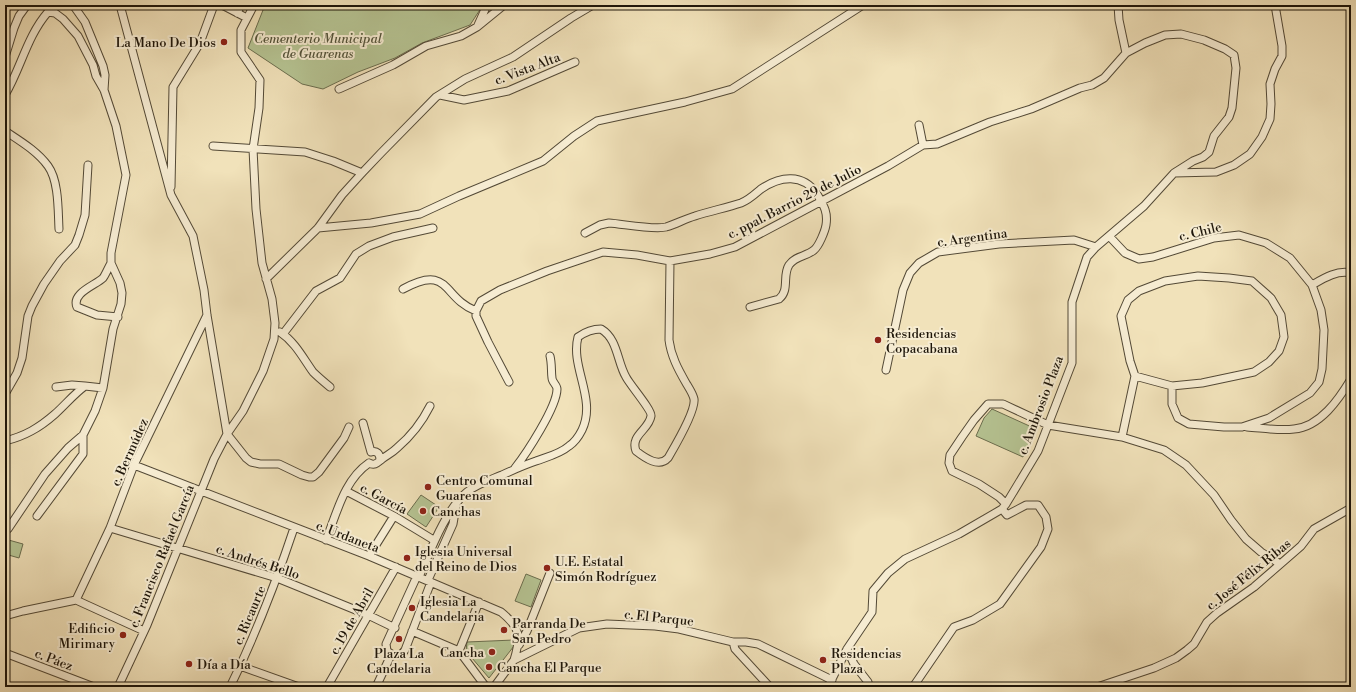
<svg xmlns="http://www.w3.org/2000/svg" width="1356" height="692" viewBox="0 0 1356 692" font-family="'Libre Bodoni',serif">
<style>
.green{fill:#b6c493;stroke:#6a6d4e}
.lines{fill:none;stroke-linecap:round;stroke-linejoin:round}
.minor-casing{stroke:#534936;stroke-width:9}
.minor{stroke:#f6ecd2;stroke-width:7}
.poi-dot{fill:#8f2418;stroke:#f6ecd2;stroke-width:1.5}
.labels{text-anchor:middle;stroke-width:4;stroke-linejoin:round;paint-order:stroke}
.park-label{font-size:13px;font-style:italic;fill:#53533a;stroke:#f6ecd2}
.poi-label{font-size:13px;fill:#1e160a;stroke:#f6ecd2;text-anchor:start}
.street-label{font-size:13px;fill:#1e160a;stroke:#f6ecd2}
</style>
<rect width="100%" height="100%" fill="#f1e2ba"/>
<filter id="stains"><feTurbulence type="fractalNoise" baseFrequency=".005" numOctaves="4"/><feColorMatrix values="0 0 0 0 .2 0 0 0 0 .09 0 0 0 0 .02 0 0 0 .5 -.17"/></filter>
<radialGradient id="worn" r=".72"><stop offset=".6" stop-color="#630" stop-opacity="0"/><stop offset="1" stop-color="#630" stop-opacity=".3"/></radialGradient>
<path class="green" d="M265 5H483L470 25 422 43 395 58 358 72 323 89 302 84 248 48Z
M992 409 1036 429 1023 457 976 436 984 418Z
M421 495 439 507 426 527 407 514Z
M5 539 23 544 19 558 5 554Z
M526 574 541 580 531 607 515 601Z
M514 640V646L489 678 466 651 467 642Z"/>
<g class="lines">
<g class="minor-casing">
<path id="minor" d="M73 5 85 22 103 66 105 75 104 90
M120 5 171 195 193 236 204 290 207 315 227 434 246 458 251 462 260 464H279L302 475 309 477H313L319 472 344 438 349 427
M222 5 247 18
M1118 5 1119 20 1126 53
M237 13 241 5
M478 25 487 5
M5 57 14 28 19 16 27 5
M339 89 393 65 426 46 461 36 477 27 504 5
M5 95C21 68 27 36 48 12L55 13 63 19 78 36 93 65 96 76 104 90 116 126 126 175 111 253V263L120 283 122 293 121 304 113 329 103 388 95 411 83 435 68 448 45 474 8 529 5 530
M440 95 464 100 508 91 575 62
M919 125 923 145
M5 131C20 141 37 151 48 166 59 181 58 211 59 229
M213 146 305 152 333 161 362 173
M171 187 173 87 200 43 214 5
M318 228 371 223 420 214 459 196 543 161 574 136 597 121 685 102 732 89 863 5
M585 233 600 225 609 223C623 224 654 230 666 227 676 224 685 219 695 216 710 211 726 208 741 203 749 200 755 194 761 189 780 176 803 173 817 194 824 206 828 212 826 225 825 231 819 246 814 250 806 257 796 255 789 265 782 276 790 290 779 299L750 307
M1109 236 1125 253 1139 259 1153 257 1214 238 1239 235 1266 243 1290 258 1312 285 1321 310 1324 330 1322 369 1319 382 1310 393 1269 418 1242 427H1224L1189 424 1178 418 1172 404V386
M111 263C108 268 106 274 103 278 96 285 71 293 77 307L97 315 118 317
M266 279 318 228 342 195 362 173 381 153 436 97 465 79 513 57 571 18 593 5
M1312 285C1324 278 1337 270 1351 273
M403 289C450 263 442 298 476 311
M280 332C295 342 303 358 313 372 318 377 324 382 330 387
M283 334 316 291 340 278 356 254 369 246 393 237 433 228
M886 370 903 290 910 273 919 263 938 252 999 244 1074 240 1096 247
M509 382 488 342 476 316V311L481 301 500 290 547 271 603 252 637 255 670 261
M56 387 72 385 85 386
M5 394 17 373 22 358 28 316 32 306 44 284 60 261 75 245 79 235 85 215 88 165
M363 423 371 452
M1247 427C1262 428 1279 431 1294 429 1320 427 1339 399 1351 379
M1122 437 1135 376 1130 361 1121 316 1128 300 1139 291 1165 281 1198 276 1229 278 1252 281 1271 298 1281 315 1284 337 1279 351 1269 362 1254 372 1202 383 1172 386 1135 376
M5 441C25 436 39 428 55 414 65 405 74 394 85 386L103 388
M371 452C377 450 380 454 380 460
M369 463C375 466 377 463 382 459 387 455 392 453 397 448 410 437 422 422 430 406
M134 465 369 556 501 612C521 628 521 637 514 660
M515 468C526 454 557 407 557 389 557 385 552 382 552 378 551 371 552 364 550 356
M346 491 394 516 432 539
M1006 504 999 497 979 484 952 471 949 463 950 455 962 437 974 420 988 404H1003L1048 425 1122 437 1164 450 1186 465 1214 495 1231 520 1246 539 1261 552 1280 564
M37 516 83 454V435
M110 528 277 578 368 615 395 628
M326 540C337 513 344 480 369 463
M369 556 394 516
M417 576 386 644 387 651C393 656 400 658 405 650L431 582
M419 577C430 552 445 510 467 492 477 484 490 480 502 475 513 470 524 465 536 461 547 457 560 454 569 446 575 442 579 436 582 430 597 399 570 367 578 337 585 332 592 329 601 329 618 339 617 362 626 377 630 385 652 410 651 416 649 430 630 435 636 451 645 458 659 468 668 458 675 446 696 411 694 399 693 394 689 388 686 383 678 369 671 356 669 340L670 261 710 254 735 247 888 166 923 145 937 144 990 122 1031 109 1080 88 1092 85 1104 78 1126 53 1145 43 1165 35 1181 34 1204 40 1225 49 1234 55 1236 68 1232 108 1229 117 1214 136 1209 152 1203 157 1193 161 1174 173
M428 580 453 524 456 506
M76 600 110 528 134 465 207 315
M5 616 23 611 76 600 144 631
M412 631 459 651 486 687
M733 642 735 649 769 686
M519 645 527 631 550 573
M847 649 854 664 868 682 869 687
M459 651 479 602
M5 653 94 687
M240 666 299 687
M118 687 147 625 214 459 227 434 243 411 263 371 274 339 275 323 272 299 262 263 256 209 253 149 259 108 260 80 241 52V30L254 5
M230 687C255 636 276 582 294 528
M327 687 396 567
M376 687 391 655
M494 687 514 660 579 628 607 624 655 626 679 629 733 642H746L758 644 832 680
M828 687 847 649 872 612 873 591 888 573 905 559 959 534 1002 509 1006 504 1038 451 1072 363V302L1087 257 1096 247 1144 206 1174 173 1216 172 1234 165 1250 154 1262 137 1270 119 1271 104 1270 84 1275 69 1282 56V46L1275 5
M913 687 954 627 973 620 1000 604 1041 547 1048 529 1046 517 1038 505H1026L1007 515 1002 509
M1097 687 1154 668 1176 658 1187 650 1194 644 1207 622 1217 613 1254 587 1301 546 1314 529 1351 508"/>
</g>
<use href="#minor" class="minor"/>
</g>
<g class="poi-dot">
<circle cx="224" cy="42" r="4"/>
<circle cx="878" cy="340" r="4"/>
<circle cx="428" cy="487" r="4"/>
<circle cx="423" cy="511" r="4"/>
<circle cx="407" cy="558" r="4"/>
<circle cx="547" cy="568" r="4"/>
<circle cx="412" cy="608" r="4"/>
<circle cx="504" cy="630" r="4"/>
<circle cx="123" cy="635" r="4"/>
<circle cx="399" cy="639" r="4"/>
<circle cx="492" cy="652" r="4"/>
<circle cx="823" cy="660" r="4"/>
<circle cx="189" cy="664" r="4"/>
<circle cx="489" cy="667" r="4"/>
</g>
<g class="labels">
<g class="park-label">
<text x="318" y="43">Cementerio Municipal<tspan x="318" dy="15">de Guarenas</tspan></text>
</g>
<g class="poi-label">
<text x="216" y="47" text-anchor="end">La Mano De Dios</text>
<text x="886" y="338">Residencias<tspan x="886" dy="15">Copacabana</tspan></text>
<text x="436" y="485">Centro Comunal<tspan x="436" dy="15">Guarenas</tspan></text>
<text x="431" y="516">Canchas</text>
<text x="415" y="556">Iglesia Universal<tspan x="415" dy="15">del Reino de Dios</tspan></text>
<text x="555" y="566">U.E. Estatal<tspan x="555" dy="15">Simón Rodríguez</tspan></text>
<text x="420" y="606">Iglesia La<tspan x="420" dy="15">Candelaria</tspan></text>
<text x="512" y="628">Parranda De<tspan x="512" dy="15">San Pedro</tspan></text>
<text x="115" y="633" text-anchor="end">Edificio<tspan x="115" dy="15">Mirimary</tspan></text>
<text x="484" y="657" text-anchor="end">Cancha</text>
<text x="399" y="658" text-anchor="middle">Plaza La<tspan x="399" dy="15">Candelaria</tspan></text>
<text x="831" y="658">Residencias<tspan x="831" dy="15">Plaza</tspan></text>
<text x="197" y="669">Día a Día</text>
<text x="497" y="672">Cancha El Parque</text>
</g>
<g class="street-label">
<text transform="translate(527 68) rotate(-21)" y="5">c. Vista Alta</text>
<text transform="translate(794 201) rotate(-27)" y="5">c. ppal. Barrio 29 de Julio</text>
<text transform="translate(1200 231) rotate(-14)" y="5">c. Chile</text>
<text transform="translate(972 237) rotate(-8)" y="5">c. Argentina</text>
<text transform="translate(1040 405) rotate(-69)" y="5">c. Ambrosio Plaza</text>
<text transform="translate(129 452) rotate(-66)" y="5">c. Bermúdez</text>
<text transform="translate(384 498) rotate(28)" y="5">c. García</text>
<text transform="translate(348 536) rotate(21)" y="5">c. Urdaneta</text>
<text transform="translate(161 556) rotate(-68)" y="5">c. Francisco Rafael García</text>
<text transform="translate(258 561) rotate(18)" y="5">c. Andrés Bello</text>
<text transform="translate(1248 574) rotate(-39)" y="5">c. José Félix Ribas</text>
<text transform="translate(249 615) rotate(-67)" y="5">c. Ricaurte</text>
<text transform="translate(659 617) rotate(6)" y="5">c. El Parque</text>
<text transform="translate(351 621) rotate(-60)" y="5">c. 19 de Abril</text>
<text transform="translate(54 659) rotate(21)" y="5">c. Páez</text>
</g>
</g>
<rect width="1356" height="692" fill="none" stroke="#f1e2ba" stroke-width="20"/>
<rect x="6" y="6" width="1344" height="680" fill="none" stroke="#1e160a" stroke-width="2"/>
<rect x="10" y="10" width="1336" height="672" fill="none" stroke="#1e160a"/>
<rect width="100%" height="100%" filter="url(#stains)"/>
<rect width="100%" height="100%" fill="url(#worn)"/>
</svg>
